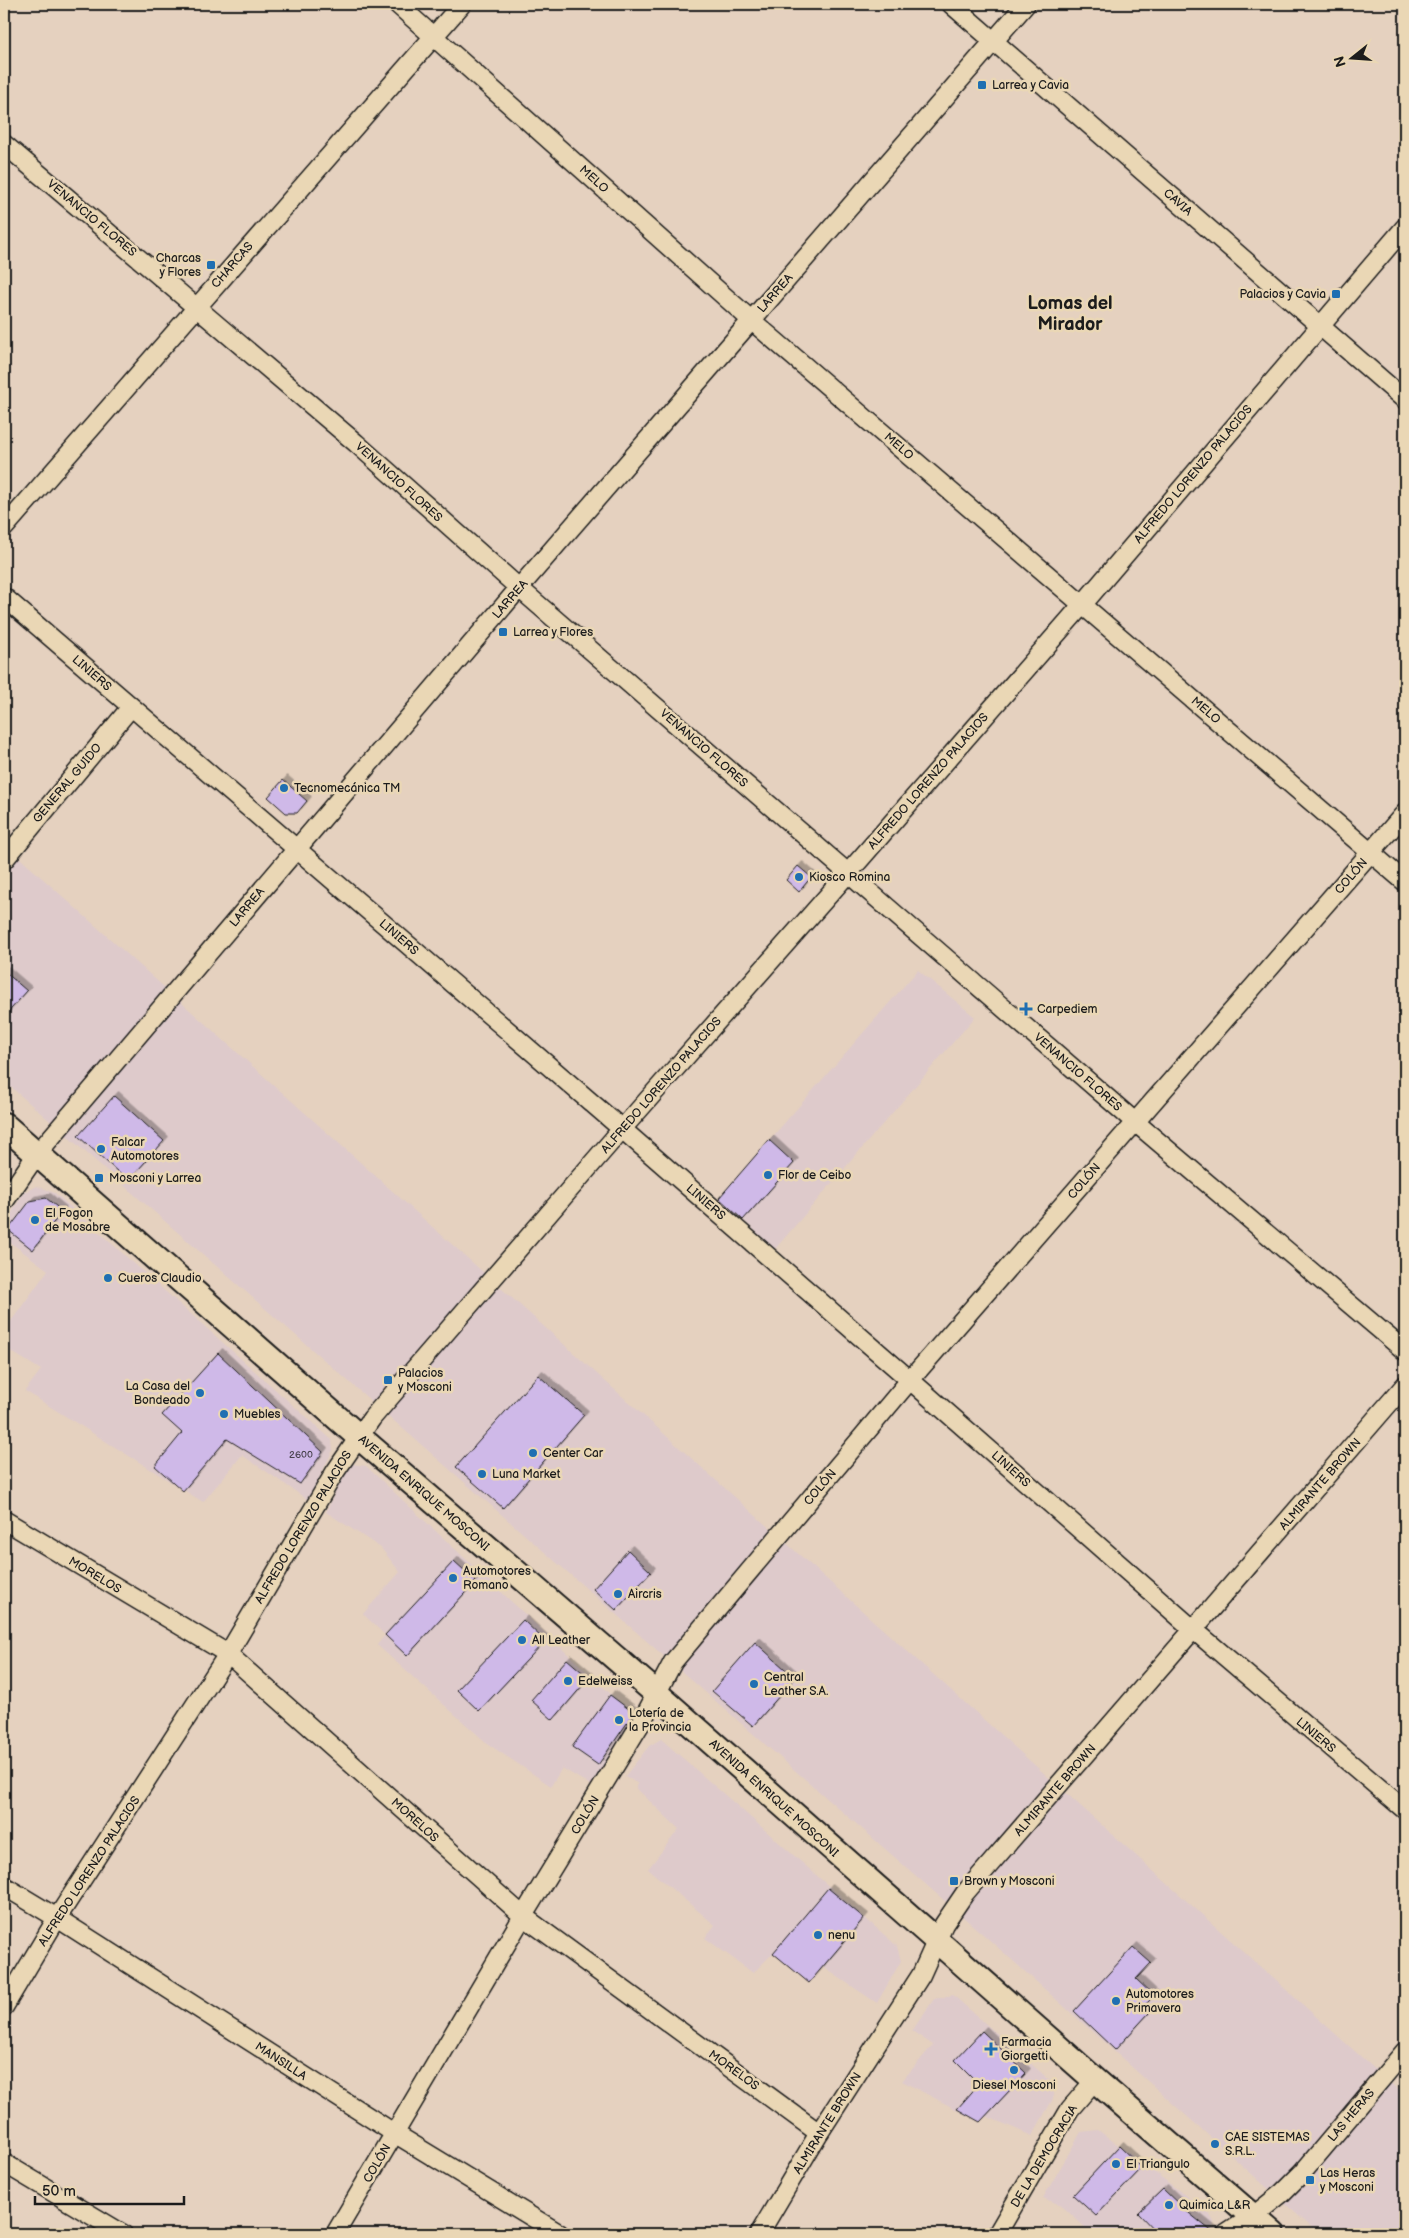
<svg xmlns="http://www.w3.org/2000/svg" width="1409" height="2238" viewBox="0 0 1409 2238" font-family="'Balsamiq Sans',sans-serif">
<style>
.built{fill:#decacb}
.building{fill:#cfb9e8;stroke:#1c1c1c;filter:url(#shadow)}
.lines{fill:none;stroke-linecap:round;stroke-linejoin:round}
.street-casing{stroke:#1c1c1c;stroke-width:21}
.secondary-casing{stroke:#1c1c1c;stroke-width:28}
.street{stroke:#ead7b5;stroke-width:18}
.secondary{stroke:#ead7b5;stroke-width:24}
.poi-dot{fill:#1f6fb2;stroke:#ead7b5;stroke-width:2}
.labels{text-anchor:middle;stroke-width:5;stroke-linejoin:round;paint-order:stroke}
.number-label{font-size:10px;fill:#49434f}
.poi-label{font-size:12px;fill:#1c1c1c;stroke:#ead7b5;text-anchor:start}
.street-label{font-size:12px;fill:#1c1c1c;stroke:#ead7b5}
.district-label{font-size:18px;font-weight:bold;fill:#1c1c1c;stroke:#ead7b5}
</style>
<defs>
<filter id="shadow"><feDropShadow dx="4.5" dy="-4.5" stdDeviation="0" flood-color="#0004"/></filter>
</defs>
<rect width="100%" height="100%" fill="#e5d1bf"/>
<filter id="ink" filterUnits="userSpaceOnUse"><feTurbulence type="fractalNoise" baseFrequency=".02" numOctaves="2"/><feDisplacementMap in="SourceGraphic" scale="10" xChannelSelector="R" yChannelSelector="G"/><feConvolveMatrix kernelMatrix="1 2 1 2 8 2 1 2 1" color-interpolation-filters="sRGB"/></filter>
<g filter="url(#ink)">
<path class="built" d="M4 844 1405 2096V2234H1319L985 1936 4 1081Z
M918 970 975 1017 775 1249 719 1198Z
M37 1186 55 1193 332 1440 333 1450 308 1500 242 1455 203 1502 25 1391 41 1370 4 1347V1331L48 1270 4 1238V1226L24 1192Z
M352 1464 366 1466 630 1712 632 1718 592 1786 562 1768 551 1786 488 1744 377 1645 385 1635 363 1614 400 1572 381 1548 326 1512 345 1471Z
M661 1739 897 1946 901 1961 877 2003 823 1967 809 1983 773 1953 753 1973 705 1938 715 1925 648 1869 679 1829 636 1788 638 1784 625 1776 649 1746Z
M953 1995 1053 2083V2099L1032 2136 986 2116 980 2122 902 2081 933 2045 912 2031 934 1999Z
M1098 2130 1209 2213 1214 2222 1212 2234H1092L1061 2205 1043 2198 1081 2132Z"/>
<path class="building" d="M283 780 307 801 297 813H286L268 797Z
M798 866 811 877 799 892 786 880Z
M4 971 27 991 4 1017Z
M114 1096 164 1141 128 1181 78 1136Z
M769 1140 794 1163 743 1220 719 1198Z
M46 1198 62 1211 33 1250 8 1230 30 1201Z
M218 1353 323 1452 300 1484 227 1439 183 1491 155 1466 182 1433 162 1415Z
M538 1375 584 1415 503 1508 456 1467Z
M628 1550 651 1572 616 1610 593 1589Z
M454 1561 476 1581 407 1656 385 1635Z
M523 1620 545 1641 479 1711 457 1690Z
M755 1642 795 1678 753 1726 712 1691Z
M567 1659 589 1678 553 1720 531 1700Z
M610 1695 634 1713 598 1765 572 1747Z
M828 1888 864 1918 809 1983 773 1953Z
M1133 1947 1151 1963 1136 1979 1154 1996 1143 2007 1149 2013 1115 2050 1074 2011Z
M982 2031 1026 2073 980 2122 957 2109 979 2084 955 2060Z
M1119 2146 1142 2168 1096 2216 1073 2195Z
M1163 2189 1184 2209 1215 2234H1158L1138 2213Z"/>
<g class="lines">
<g class="street-casing">
<path id="street" d="M397 4 751 320 1405 882
M951 4 1405 400
M4 144 356 443 519 588 1135 1122 1405 1351
M4 528 462 4
M4 597 622 1129 910 1380 1194 1630 1405 1810
M4 860 131 707
M4 1202 37 1154 519 588 1026 4
M4 1520 228 1654 523 1916 819 2133
M4 1886 57 1918 394 2133 560 2234
M4 2007 57 1918 228 1654 335 1472 372 1418 622 1129 849 872 1083 604 1405 227
M4 2163 123 2234
M335 2234 523 1916 641 1723 673 1662 910 1380 1405 813
M759 2234 819 2133 921 1975 944 1924 965 1893 1405 1385
M997 2234 1070 2109 1095 2080
M1226 2234 1252 2217 1282 2193 1303 2172 1405 2051"/>
</g>
<g class="secondary-casing">
<path id="secondary" d="M4 1125 358 1436 656 1693 1095 2080 1273 2234"/>
</g>
<use href="#street" class="street"/>
<use href="#secondary" class="secondary"/>
</g>
</g>
<g class="poi-dot">
<rect x="977" y="80" width="10" height="10" rx="2.5"/>
<rect x="206" y="260" width="10" height="10" rx="2.5"/>
<rect x="1331" y="289" width="10" height="10" rx="2.5"/>
<rect x="498" y="627" width="10" height="10" rx="2.5"/>
<circle cx="284" cy="788" r="5"/>
<circle cx="799" cy="877" r="5"/>
<path d="M1023.5 1001.5h5v5h5v5h-5v5h-5v-5h-5v-5h5z"/>
<circle cx="101" cy="1149" r="5"/>
<circle cx="768" cy="1175" r="5"/>
<rect x="94" y="1173" width="10" height="10" rx="2.5"/>
<circle cx="35" cy="1220" r="5"/>
<circle cx="108" cy="1278" r="5"/>
<rect x="383" y="1375" width="10" height="10" rx="2.5"/>
<circle cx="200" cy="1393" r="5"/>
<circle cx="224" cy="1414" r="5"/>
<circle cx="533" cy="1453" r="5"/>
<circle cx="482" cy="1474" r="5"/>
<circle cx="453" cy="1578" r="5"/>
<circle cx="618" cy="1594" r="5"/>
<circle cx="522" cy="1640" r="5"/>
<circle cx="568" cy="1681" r="5"/>
<circle cx="754" cy="1684" r="5"/>
<circle cx="619" cy="1720" r="5"/>
<rect x="949" y="1876" width="10" height="10" rx="2.5"/>
<circle cx="818" cy="1935" r="5"/>
<circle cx="1116" cy="2001" r="5"/>
<path d="M988.5 2041.5h5v5h5v5h-5v5h-5v-5h-5v-5h5z"/>
<circle cx="1014" cy="2070" r="5"/>
<circle cx="1215" cy="2144" r="5"/>
<circle cx="1116" cy="2164" r="5"/>
<rect x="1305" y="2175" width="10" height="10" rx="2.5"/>
<circle cx="1169" cy="2205" r="5"/>
</g>
<g class="labels">
<g class="number-label">
<text x="301" y="1458">2600</text>
</g>
<g class="poi-label">
<text x="992" y="89">Larrea y Cavia</text>
<text x="201" y="262" text-anchor="end">Charcas<tspan x="201" dy="14">y Flores</tspan></text>
<text x="1326" y="298" text-anchor="end">Palacios y Cavia</text>
<text x="513" y="636">Larrea y Flores</text>
<text x="294" y="792">Tecnomecánica TM</text>
<text x="809" y="881">Kiosco Romina</text>
<text x="1037" y="1013">Carpediem</text>
<text x="111" y="1146">Falcar<tspan x="111" dy="14">Automotores</tspan></text>
<text x="778" y="1179">Flor de Ceibo</text>
<text x="109" y="1182">Mosconi y Larrea</text>
<text x="45" y="1217">El Fogon<tspan x="45" dy="14">de Mosabre</tspan></text>
<text x="118" y="1282">Cueros Claudio</text>
<text x="398" y="1377">Palacios<tspan x="398" dy="14">y Mosconi</tspan></text>
<text x="190" y="1390" text-anchor="end">La Casa del<tspan x="190" dy="14">Bondeado</tspan></text>
<text x="234" y="1418">Muebles</text>
<text x="543" y="1457">Center Car</text>
<text x="492" y="1478">Luna Market</text>
<text x="463" y="1575">Automotores<tspan x="463" dy="14">Romano</tspan></text>
<text x="628" y="1598">Aircris</text>
<text x="532" y="1644">All Leather</text>
<text x="764" y="1681">Central<tspan x="764" dy="14">Leather S.A.</tspan></text>
<text x="578" y="1685">Edelweiss</text>
<text x="629" y="1717">Lotería de<tspan x="629" dy="14">la Provincia</tspan></text>
<text x="964" y="1885">Brown y Mosconi</text>
<text x="828" y="1939">nenu</text>
<text x="1126" y="1998">Automotores<tspan x="1126" dy="14">Primavera</tspan></text>
<text x="1001" y="2046">Farmacia<tspan x="1001" dy="14">Giorgetti</tspan></text>
<text x="1014" y="2089" text-anchor="middle">Diesel Mosconi</text>
<text x="1225" y="2141">CAE SISTEMAS<tspan x="1225" dy="14">S.R.L.</tspan></text>
<text x="1126" y="2168">El Triangulo</text>
<text x="1320" y="2177">Las Heras<tspan x="1320" dy="14">y Mosconi</tspan></text>
<text x="1179" y="2209">Quimica L&amp;R</text>
</g>
<g class="street-label">
<text transform="translate(594 179) rotate(42)" y="4">MELO</text>
<text transform="translate(1178 202) rotate(41)" y="4">CAVIA</text>
<text transform="translate(92 218) rotate(40)" y="4">VENANCIO FLORES</text>
<text transform="translate(232 265) rotate(-49)" y="4">CHARCAS</text>
<text transform="translate(775 293) rotate(-49)" y="4">LARREA</text>
<text transform="translate(899 446) rotate(41)" y="4">MELO</text>
<text transform="translate(1193 474) rotate(-50)" y="4">ALFREDO LORENZO PALACIOS</text>
<text transform="translate(399 482) rotate(42)" y="4">VENANCIO FLORES</text>
<text transform="translate(510 599) rotate(-49)" y="4">LARREA</text>
<text transform="translate(92 673) rotate(41)" y="4">LINIERS</text>
<text transform="translate(1206 710) rotate(41)" y="4">MELO</text>
<text transform="translate(704 748) rotate(41)" y="4">VENANCIO FLORES</text>
<text transform="translate(928 781) rotate(-49)" y="4">ALFREDO LORENZO PALACIOS</text>
<text transform="translate(67 783) rotate(-50)" y="4">GENERAL GUIDO</text>
<text transform="translate(1351 876) rotate(-49)" y="4">COLÓN</text>
<text transform="translate(247 907) rotate(-50)" y="4">LARREA</text>
<text transform="translate(399 937) rotate(41)" y="4">LINIERS</text>
<text transform="translate(1078 1072) rotate(41)" y="4">VENANCIO FLORES</text>
<text transform="translate(661 1085) rotate(-49)" y="4">ALFREDO LORENZO PALACIOS</text>
<text transform="translate(1084 1181) rotate(-49)" y="4">COLÓN</text>
<text transform="translate(706 1202) rotate(41)" y="4">LINIERS</text>
<text transform="translate(1011 1469) rotate(42)" y="4">LINIERS</text>
<text transform="translate(1320 1484) rotate(-49)" y="4">ALMIRANTE BROWN</text>
<text transform="translate(820 1487) rotate(-50)" y="4">COLÓN</text>
<text transform="translate(424 1493) rotate(41)" y="4">AVENIDA ENRIQUE MOSCONI</text>
<text transform="translate(303 1527) rotate(-59)" y="4">ALFREDO LORENZO PALACIOS</text>
<text transform="translate(95 1575) rotate(31)" y="4">MORELOS</text>
<text transform="translate(1316 1735) rotate(40)" y="4">LINIERS</text>
<text transform="translate(1055 1790) rotate(-49)" y="4">ALMIRANTE BROWN</text>
<text transform="translate(774 1798) rotate(42)" y="4">AVENIDA ENRIQUE MOSCONI</text>
<text transform="translate(585 1815) rotate(-59)" y="4">COLÓN</text>
<text transform="translate(415 1820) rotate(42)" y="4">MORELOS</text>
<text transform="translate(89 1871) rotate(-57)" y="4">ALFREDO LORENZO PALACIOS</text>
<text transform="translate(281 2061) rotate(33)" y="4">MANSILLA</text>
<text transform="translate(734 2070) rotate(36)" y="4">MORELOS</text>
<text transform="translate(1351 2115) rotate(-50)" y="4">LAS HERAS</text>
<text transform="translate(827 2123) rotate(-58)" y="4">ALMIRANTE BROWN</text>
<text transform="translate(1044 2156) rotate(-59)" y="4">DE LA DEMOCRACIA</text>
<text transform="translate(377 2163) rotate(-60)" y="4">COLÓN</text>
</g>
<g class="district-label">
<text x="1070" y="309">Lomas del<tspan x="1070" dy="21">Mirador</tspan></text>
</g>
</g>
<rect width="1409" height="2238" fill="none" stroke="#ead7b5" stroke-width="20"/>
<rect x="10" y="10" width="1389" height="2218" fill="none" stroke="#1c1c1c" stroke-width="2" filter="url(#ink)"/>
<g transform="translate(1352 58) rotate(253)" stroke="#ead7b5" stroke-width="4" paint-order="stroke">
<path d="M0-4L9 19L0 12L-9 19Z" fill="#1c1c1c"/>
<text y="-8" font-size="14" font-weight="bold" text-anchor="middle" fill="#1c1c1c">N</text>
</g>
<path d="M35 2196v8h149v-8" fill="none" stroke="#1c1c1c" stroke-width="2.5"/>
<text x="42" y="2196" font-size="15" fill="#1c1c1c" stroke="#ead7b5" stroke-width="4" paint-order="stroke">50 m</text>
</svg>
